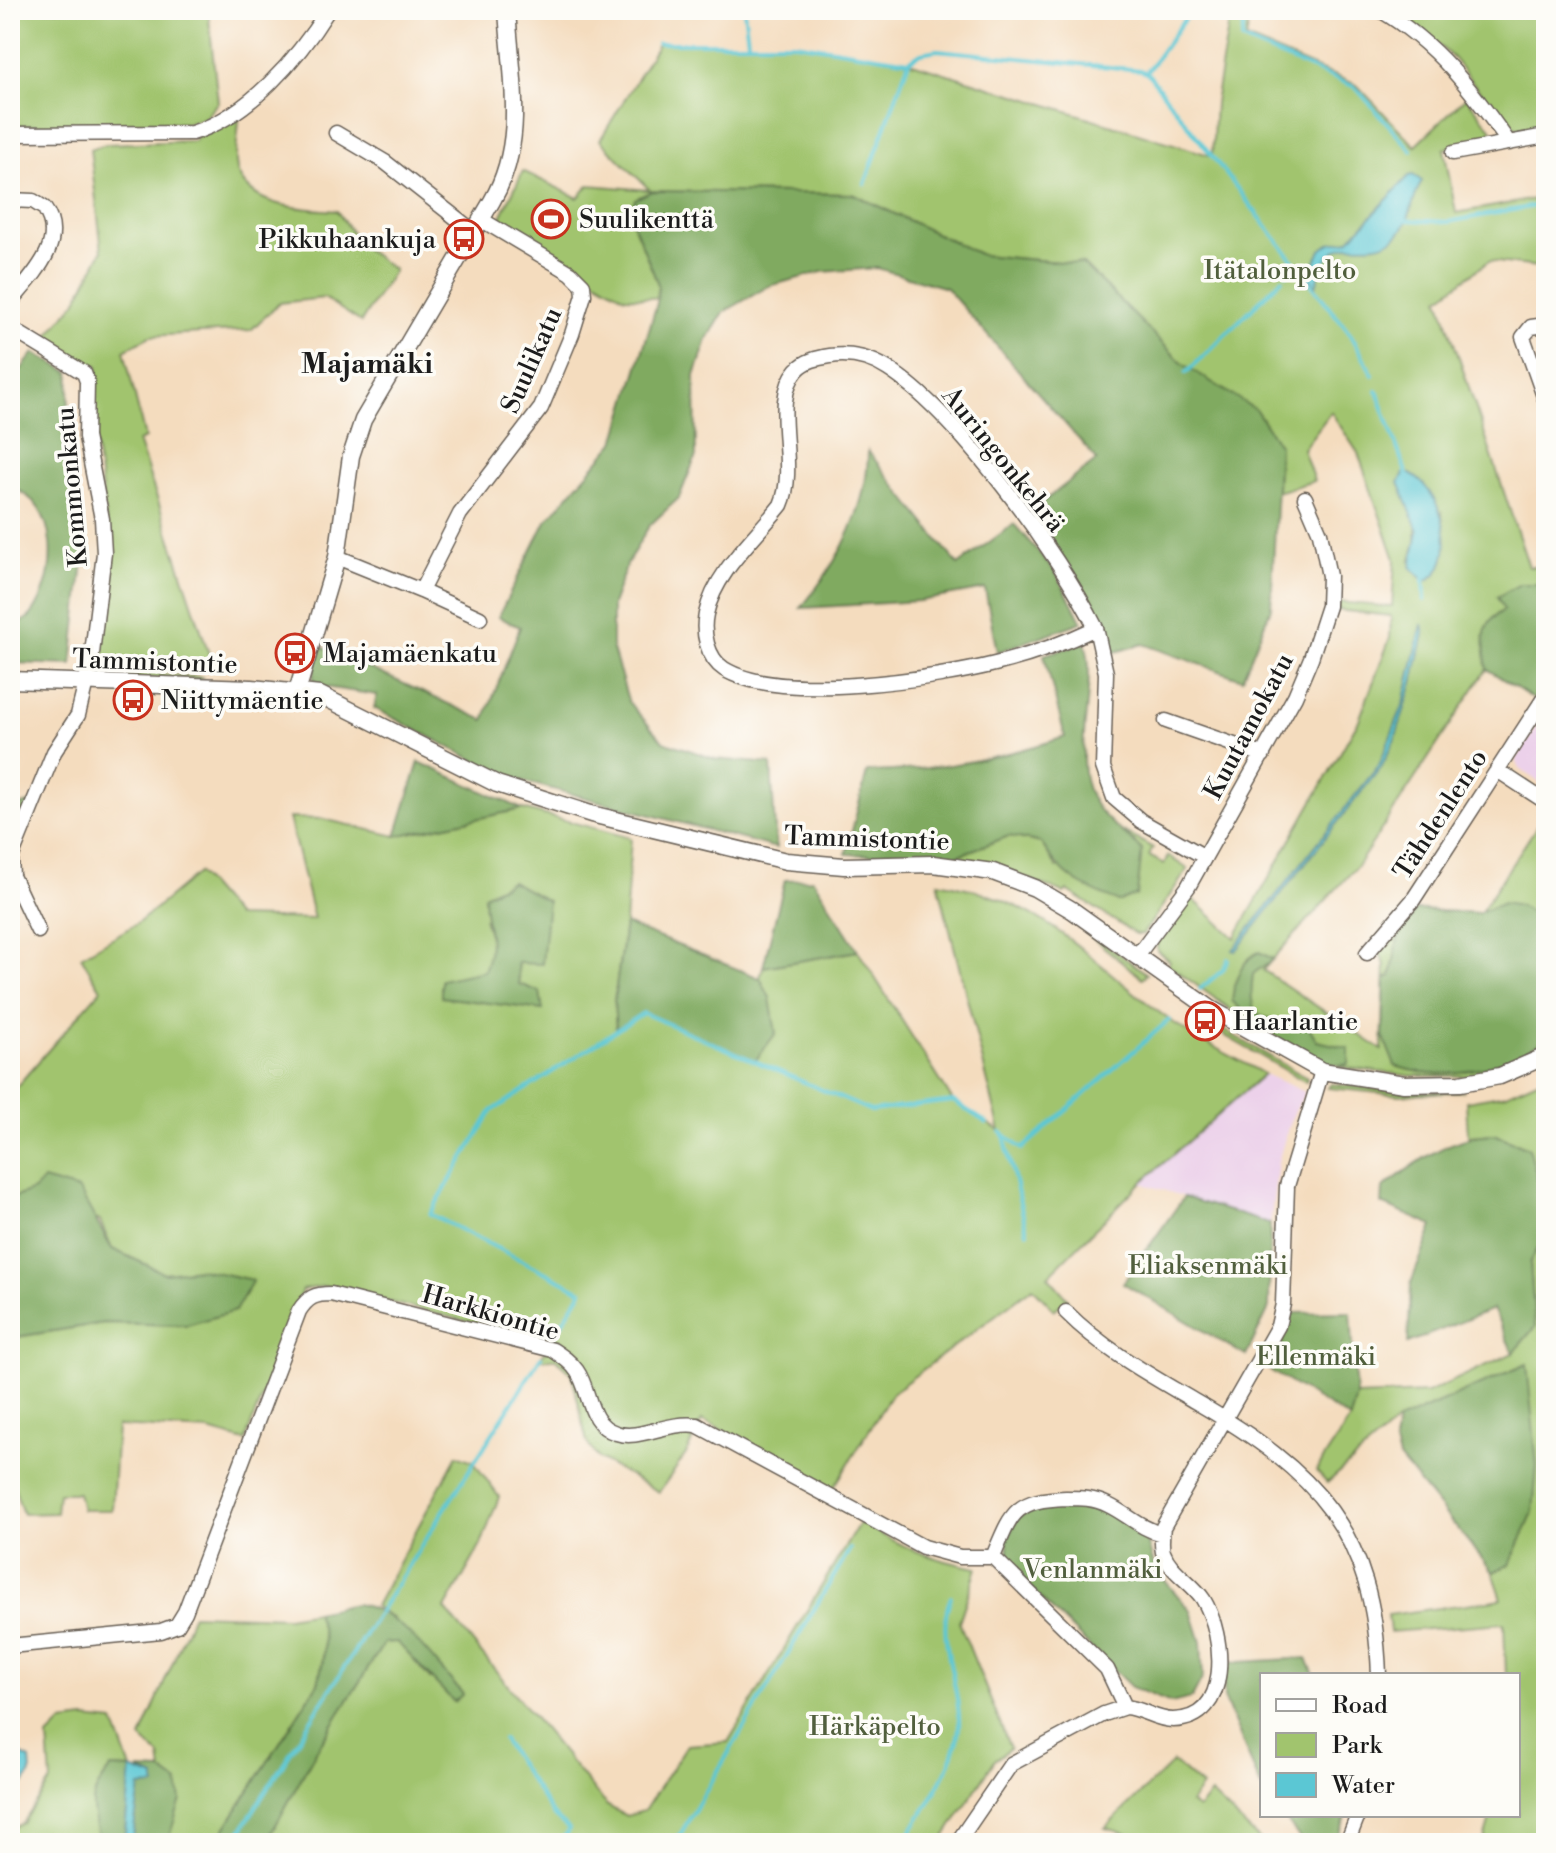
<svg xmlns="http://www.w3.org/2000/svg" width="1556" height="1853" viewBox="0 0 1556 1853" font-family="'Libre Bodoni',serif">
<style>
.built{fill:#ecd1ea}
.green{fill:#a1c46e;stroke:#5e7045;stroke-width:2;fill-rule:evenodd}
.forest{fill:#80aa61;stroke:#4e633e;stroke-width:2}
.water{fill:#5bc7d4;stroke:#3c7278;stroke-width:2}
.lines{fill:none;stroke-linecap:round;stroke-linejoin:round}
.stream{stroke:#5bc7d4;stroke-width:4}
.minor-casing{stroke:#685f55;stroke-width:17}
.tertiary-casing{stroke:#685f55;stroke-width:19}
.minor{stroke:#fff;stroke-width:14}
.tertiary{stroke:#fff;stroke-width:16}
.labels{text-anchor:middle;stroke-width:7;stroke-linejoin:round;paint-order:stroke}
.poi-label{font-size:26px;fill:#1c1c1c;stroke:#fdfcf7;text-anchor:start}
.park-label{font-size:26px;fill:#515f3d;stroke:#fdfcf7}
.street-label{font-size:26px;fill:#1c1c1c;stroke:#fdfcf7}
.neighbourhood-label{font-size:28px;font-weight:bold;fill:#1c1c1c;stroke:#fdfcf7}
</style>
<rect width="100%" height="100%" fill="#fdfcf7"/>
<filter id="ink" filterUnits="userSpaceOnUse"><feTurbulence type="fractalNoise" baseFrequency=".0125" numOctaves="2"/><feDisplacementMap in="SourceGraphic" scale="16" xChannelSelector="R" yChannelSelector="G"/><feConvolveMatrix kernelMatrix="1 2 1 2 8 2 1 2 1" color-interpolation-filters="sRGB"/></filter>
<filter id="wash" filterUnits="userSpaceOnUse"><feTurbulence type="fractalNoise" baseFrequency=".006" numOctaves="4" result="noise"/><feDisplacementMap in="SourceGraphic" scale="32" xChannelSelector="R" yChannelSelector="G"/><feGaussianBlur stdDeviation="1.8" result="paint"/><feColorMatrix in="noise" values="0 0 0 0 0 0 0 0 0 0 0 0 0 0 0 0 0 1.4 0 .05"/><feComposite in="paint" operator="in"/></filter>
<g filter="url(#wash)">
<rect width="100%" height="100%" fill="#f4dcbe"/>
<path class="built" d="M1546 713V787L1520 769 1516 760Z
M1264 1074 1305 1092 1290 1121 1278 1162 1270 1224 1141 1183Z"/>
<path class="green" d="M10 10H208L218 102 205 118 189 123 10 126Z
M1231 10H1251L1246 39 1357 85 1415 146 1466 97 1492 130 1489 138 1444 149 1456 213 1546 197V268L1489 261 1439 298 1529 567H1546V684L1535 700 1487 669 1358 865 1263 970 1382 1050 1385 965 1379 952 1416 910 1480 913 1546 812V1050L1484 1076H1412L1339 1067 1347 1065 1244 1012 1261 1027 1254 1026 1168 965 1170 961 1157 951V942L1192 898 1235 938 1359 720 1390 638 1391 616 1337 610 1338 602 1392 607 1395 559 1358 453 1331 412 1303 449 1314 481 1277 492 1279 445 1256 411 1183 364 1083 264 981 255 853 194 652 191 636 199 630 216 658 284 657 298 625 297 501 224 500 219 523 171 578 198 589 185 650 190 600 140 658 44 794 42 909 62 1212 156 1215 103ZM1442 512 1443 529 1411 559 1416 542V522Z
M1392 10H1546C1546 24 1546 36 1542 49L1546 46V123L1519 129 1504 122 1454 59 1429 36Z
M239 117C239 133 233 159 238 173 254 210 304 208 337 211L361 246 394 270 361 322 324 298 279 303 251 330 150 336 124 350 145 438 138 441 209 654 208 670 99 659 110 552 93 423 98 366 73 359 43 342 76 302 102 251 90 149 106 144 195 141 196 137Z
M97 668 202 677 200 680 102 676Z
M522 809 631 838 625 924 614 1001 616 1029 643 1013 755 1061 770 998 760 978 763 967 858 951 953 1101 1000 1131 938 882C1046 900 1084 957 1167 1018 1197 1040 1232 1056 1264 1074L1141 1183 1048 1276 1068 1299 1054 1310 1033 1287 892 1393 831 1492 791 1465 702 1420 686 1454 659 1492 599 1459 587 1443 572 1374 556 1359H540L550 1342 325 1286 302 1290 245 1441 209 1431 117 1426 112 1510H82L78 1493H58L56 1513 23 1514 10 1475V1338L104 1323 187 1325 235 1311 200 1269 164 1273 112 1249 100 1221 34 1190 10 1199V1094L101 990 81 956 138 923 198 873 236 917 314 919 289 818 323 819 396 836ZM484 918 517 963 519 984 442 980 484 971 493 948Z
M1123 831 1153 848 1149 856 1164 864 1168 856 1188 869 1143 934H1135L1067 890 1064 893 981 861 952 858 1009 836 1041 843 1057 868 1142 850Z
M1050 904 1147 974 1142 978Z
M1212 1023 1307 1078 1306 1082 1210 1027Z
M1546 1076V1211L1529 1148 1494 1134 1468 1136 1466 1101 1506 1094Z
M1331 1084 1400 1091H1464L1400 1095 1328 1088Z
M1546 1233V1843H1483L1491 1815H1518V1675H1506L1504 1623 1390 1632 1388 1615 1502 1599 1493 1572 1510 1565 1527 1364 1398 1421 1327 1483 1316 1471 1350 1419 1356 1396 1427 1393 1513 1353 1535 1327 1530 1263Z
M457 1455 473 1461 499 1497 481 1545 445 1609 606 1805 626 1816 644 1811 687 1745 728 1742 860 1522C898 1546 933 1560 977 1568L959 1622 1010 1748 995 1760 941 1843H266L316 1751 384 1643 397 1641 431 1680 392 1618 375 1606Z
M315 1612C328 1637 324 1657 318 1683L216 1843H167L178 1783 162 1771 160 1756 141 1738 193 1614 287 1617Z
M85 1719 114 1722 131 1769 111 1768 97 1833 99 1843H10V1830L23 1823 51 1781 48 1737 63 1722Z
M1173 1762 1202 1787 1190 1803 1198 1809 1211 1794 1263 1843H1163L1105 1828Z"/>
<path class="forest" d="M652 191 853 194 981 255 1083 264 1183 364 1256 410 1279 445 1271 608 1242 679 1143 644 1112 653 1106 626 1031 511 1097 460 946 288 877 268 822 272 769 286 724 312 707 340 695 376 696 456 679 498 649 526 627 564 612 605V646L629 703 663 741 715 759 771 764 776 848 507 777 374 708 377 695 318 686 313 678 320 646 484 720 520 627 498 617 546 521 615 442 657 303 658 284 630 216 635 199Z
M34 353 70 372 67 444 85 543 72 665 10 663V628C17 624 26 621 31 615 59 578 61 503 10 487V383Z
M868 451 958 565 1014 524 1055 571 1082 622 997 652 985 589 920 601 801 608C838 563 868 510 868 451Z
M1520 584H1546V684L1535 700 1487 669C1484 643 1478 624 1504 610L1497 597Z
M1085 642C1100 689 1065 765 1097 807 1108 823 1128 836 1142 850L1137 895 1119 902C1080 886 1064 879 1041 843L1009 836 951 858 846 854 867 772C937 771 999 758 1065 737L1044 655Z
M419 762 522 809 396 836Z
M30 803 10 854V808Z
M813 879 858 951 763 967 785 880Z
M511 881 548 901 542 964 517 963 519 984 540 992 543 1010 441 997V980L484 971C497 938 484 929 484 895Z
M1503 903 1520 906 1546 920V1039C1500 1067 1449 1084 1395 1066L1383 1036 1385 979 1391 976 1400 928 1416 910 1479 913Z
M625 924 760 978 770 998 776 1033 755 1061 643 1013 616 1029 614 1001Z
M1259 952 1273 959 1253 974C1245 1032 1269 1013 1308 1025L1317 1041 1349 1048V1064C1316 1072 1254 1023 1232 1001 1234 981 1240 961 1259 952Z
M1494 1134 1529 1148 1546 1211V1233L1530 1263 1535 1327 1513 1353 1493 1309 1408 1343 1411 1283 1433 1226 1382 1204 1383 1188C1416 1162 1451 1136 1494 1134Z
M43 1180 79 1190 112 1249 164 1273 200 1269 253 1280 235 1311 187 1325 104 1323 10 1338V1199L34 1190Z
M1184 1197 1270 1224 1269 1308 1246 1356 1123 1283Z
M1351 1312 1356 1396 1350 1419 1266 1368 1281 1345 1293 1313Z
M1527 1364 1537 1466 1533 1512 1510 1565 1493 1572 1399 1458 1394 1441 1398 1421Z
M1093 1506 1116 1515 1146 1537 1155 1569 1191 1611 1201 1642 1203 1677 1192 1698 1171 1703 1131 1687 1030 1588 1010 1563 1007 1540 1018 1517 1039 1507Z
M355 1604C400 1609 433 1662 463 1694L454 1702 397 1642 384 1643 316 1751 266 1843H216L318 1683C325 1657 328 1637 315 1612Z
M1307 1658 1314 1675H1262V1789L1224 1698V1663Z
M111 1768 131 1769 124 1843H99C93 1806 85 1800 111 1768Z
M139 1770 162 1771 178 1783 181 1800 167 1843H132L140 1786H154L155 1778Z
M1283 1815H1347L1335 1843H1303Z"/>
<path class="water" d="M1413 175 1422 181C1411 198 1412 225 1394 238 1364 260 1333 221 1316 286L1309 277 1321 250 1330 243 1349 240 1409 176Z
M1405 472C1441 482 1465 565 1425 581L1411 567 1418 531 1399 482Z
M1422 624 1424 634 1413 683 1395 739 1382 766 1236 951 1233 950 1379 765 1404 703Z
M20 1754 30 1759 31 1773 10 1805V1776Z
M131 1769 155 1778V1786L140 1787 132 1843H124Z"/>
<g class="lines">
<path class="stream" d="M744 10 748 41
M1245 10 1242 40 1355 87 1412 151
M658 43H795L909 61 921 53 937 50 1141 70 1149 75 1296 264
M1146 73 1191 10
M865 184 909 61
M1407 220 1448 222 1546 204
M1287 274 1296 265
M1305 276 1351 335 1373 375
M1186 373 1282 279
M1377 391 1407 475
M1424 579 1425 600
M1200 989 1223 970 1228 959
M1001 1132 1022 1149 1169 1020
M1004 1135 1027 1232
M550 1342 582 1291 430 1214 492 1111 643 1013 871 1111 953 1101 987 1123
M503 1740 554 1816 569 1829 560 1843
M233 1843 541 1357
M675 1843 850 1549
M904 1843C924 1809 957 1765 959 1726 961 1685 934 1635 951 1597"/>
</g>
</g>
<g filter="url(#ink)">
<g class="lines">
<g class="minor-casing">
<path id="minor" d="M1380 10C1436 43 1472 90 1509 143
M336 133 385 162 474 232
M10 134 192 133C249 116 298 58 328 10
M1453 153 1546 136
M10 200 33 201 44 208C69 242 30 278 10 303
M1546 325 1531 327 1523 337 1546 402
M10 328 84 373 87 381 86 437 102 519 104 553 91 662 78 715 54 752 11 858 12 876 38 931
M337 557 421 591 460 514 541 408 572 334 584 295 583 285 571 273 482 220
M421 591 480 618
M1096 628C1059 554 957 413 888 369 871 358 850 353 830 356 818 358 806 360 797 370 769 402 799 464 781 505 755 538 715 572 706 614 702 632 707 658 724 669 779 703 937 679 999 663 1032 655 1064 643 1096 628L1106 673 1103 767 1114 798 1141 821 1205 857
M1166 721 1263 755
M1497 770 1546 802
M1367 953 1413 900 1546 695
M1136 957 1188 887 1295 696 1311 658 1328 606 1329 576 1320 533 1305 498
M1066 1312C1104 1350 1150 1375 1196 1402 1317 1472 1374 1531 1379 1675
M10 1646 161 1631 177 1625 185 1612 299 1311C308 1297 315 1294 331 1294L553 1350C562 1356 571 1362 577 1371 591 1391 587 1424 616 1433 639 1441 667 1421 697 1425L923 1547 960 1557H993C1012 1512 1014 1500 1066 1498 1081 1498 1094 1498 1108 1505 1127 1514 1141 1529 1162 1534
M1125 1707C1142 1708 1155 1720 1173 1720 1233 1719 1225 1635 1203 1599 1192 1582 1170 1572 1163 1552 1161 1544 1162 1535 1163 1527L1278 1326 1283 1304 1287 1186 1322 1071
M957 1843 1011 1764 1104 1714 1125 1707 1107 1669 993 1557
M1347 1843 1358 1815"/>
</g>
<g class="tertiary-casing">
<path id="tertiary" d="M10 680 252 688 320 695 497 784 591 814 786 861 844 866 933 864 993 872 1035 888 1072 910 1211 1009 1322 1071 1404 1084 1460 1083 1500 1076 1546 1056
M297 692 337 557 351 456 363 420 492 201C527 141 511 76 507 10"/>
</g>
<use href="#minor" class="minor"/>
<use href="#tertiary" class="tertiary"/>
</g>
</g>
<defs>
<g id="stadium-ring" transform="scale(2)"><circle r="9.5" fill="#fdfcf7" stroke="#c8321e" stroke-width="1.5"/><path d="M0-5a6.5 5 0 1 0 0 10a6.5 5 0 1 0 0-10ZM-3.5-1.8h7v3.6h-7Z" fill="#c8321e"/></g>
<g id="bus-ring" transform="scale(2)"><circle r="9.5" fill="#fdfcf7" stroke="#c8321e" stroke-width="1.5"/><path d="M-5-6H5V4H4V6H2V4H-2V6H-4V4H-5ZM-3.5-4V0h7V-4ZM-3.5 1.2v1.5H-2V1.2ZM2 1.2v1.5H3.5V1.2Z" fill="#c8321e"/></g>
</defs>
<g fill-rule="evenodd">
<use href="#stadium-ring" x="551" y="219"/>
<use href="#bus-ring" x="464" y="239"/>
<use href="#bus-ring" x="295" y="653"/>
<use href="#bus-ring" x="133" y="700"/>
<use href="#bus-ring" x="1205" y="1021"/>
</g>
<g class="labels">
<g class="poi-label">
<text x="579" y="228">Suulikenttä</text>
<text x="436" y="248" text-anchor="end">Pikkuhaankuja</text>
<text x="323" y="662">Majamäenkatu</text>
<text x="161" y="709">Niittymäentie</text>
<text x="1233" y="1030">Haarlantie</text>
</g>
<g class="park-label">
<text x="1280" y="279">Itätalonpelto</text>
<text x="1208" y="1274">Eliaksenmäki</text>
<text x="1316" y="1365">Ellenmäki</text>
<text x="1093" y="1578">Venlanmäki</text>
<text x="875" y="1735">Härkäpelto</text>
</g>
<g class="street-label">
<text transform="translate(531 360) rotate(-66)" y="9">Suulikatu</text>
<text transform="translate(1004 459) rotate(51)" y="9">Auringonkehrä</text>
<text transform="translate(71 487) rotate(-95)" y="9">Kommonkatu</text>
<text transform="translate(155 661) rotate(2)" y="9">Tammistontie</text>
<text transform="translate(1248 726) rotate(-62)" y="9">Kuutamokatu</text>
<text transform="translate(1440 814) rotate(-57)" y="9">Tähdenlento</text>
<text transform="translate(867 838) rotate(2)" y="9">Tammistontie</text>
<text transform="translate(491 1312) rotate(16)" y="9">Harkkiontie</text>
</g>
<g class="neighbourhood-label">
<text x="367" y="373">Majamäki</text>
</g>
</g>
<rect width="1556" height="1853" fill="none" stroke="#fdfcf7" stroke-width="40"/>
<rect x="1260" y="1673" width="260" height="144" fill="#fdfcf7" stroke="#a3a29f" stroke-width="2"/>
<rect x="1276" y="1699" width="40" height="12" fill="#ffffff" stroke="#a3a29f" stroke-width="2"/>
<text x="1332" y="1713" font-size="24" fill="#1c1c1c">Road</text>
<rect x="1276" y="1733" width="40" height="24" fill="#a1c46e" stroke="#a3a29f" stroke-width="2"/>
<text x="1332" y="1753" font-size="24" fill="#1c1c1c">Park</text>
<rect x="1276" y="1773" width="40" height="24" fill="#5bc7d4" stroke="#a3a29f" stroke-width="2"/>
<text x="1332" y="1793" font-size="24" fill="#1c1c1c">Water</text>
</svg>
